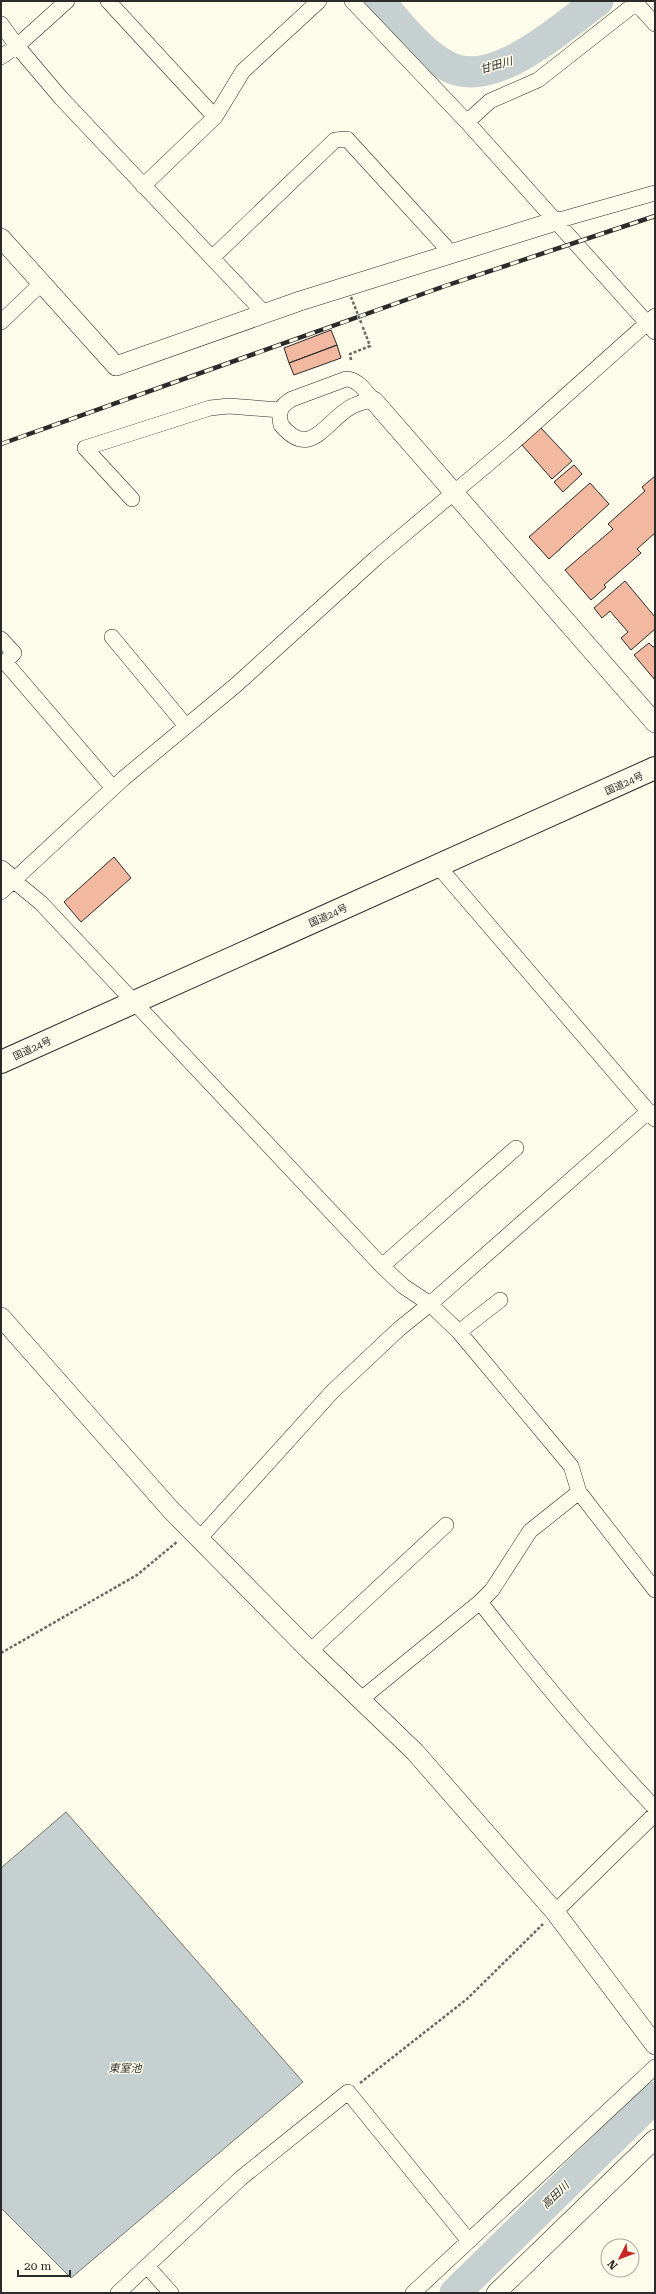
<svg xmlns="http://www.w3.org/2000/svg" width="656" height="2294" viewBox="0 0 656 2294" font-family="'Roboto Serif','Noto Sans JP',serif">
<style>
.water{fill:#c7d0d0;stroke:#74746e}
.lines{fill:none;stroke-linecap:round;stroke-linejoin:round}
.river{stroke:#c7d0d0;stroke-width:31}
.building{fill:#f2b8a0;stroke:#2b2b2b}
.minor-casing{stroke:#2b2b2b;stroke-width:16}
.tertiary-casing{stroke:#2b2b2b;stroke-width:20}
.trunk-casing{stroke:#2b2b2b;stroke-width:24}
.path{stroke:#6a6964;stroke-width:2.5;stroke-dasharray:3 2;stroke-linecap:butt}
.minor{stroke:#fdfbea;stroke-width:15}
.tertiary{stroke:#fdfbea;stroke-width:19}
.trunk{stroke:#fdfbea;stroke-width:22}
.rail-casing{stroke:#2b2b2b;stroke-width:4.5}
.rail{stroke:#fdfbea;stroke-width:3;stroke-dasharray:9;stroke-linecap:butt}
.path-bridge{stroke:#6a6964;stroke-width:2.5;stroke-dasharray:3 2;stroke-linecap:butt}
.labels{text-anchor:middle;stroke-width:3;stroke-linejoin:round;paint-order:stroke}
.street-label{font-size:10px;fill:#2b2b2b;stroke:#fdfbea}
.water-label{font-size:11px;font-style:italic;fill:#2b2b2b;stroke:#fdfbea}
</style>
<rect width="100%" height="100%" fill="#fdfbea"/>
<path class="water" d="M66 1812 303 2082 71 2278 1 2208V1868Z"/>
<g class="lines">
<path class="river" d="M379 1C400 24 420 53 449 67 495 90 563 26 598 1
M455 2293 655 2097"/>
</g>
<path class="building" d="M331 330 337 345 289 363 284 348Z
M337 345 341 358 294 375 289 363Z
M541 428 572 461 552 479 522 445Z
M574 465 582 474 563 492 554 482Z
M655 476V533L637 549 641 553 604 585 606 587 591 600 565 570 613 529 608 524 645 491 642 487Z
M590 483 609 504 549 559 529 537Z
M625 581 655 617V629L631 650 621 638 628 632 610 611 602 618 594 608Z
M649 643 653 647 655 646V680L634 655Z
M114 857 131 878 81 922 64 902Z"/>
<g class="lines">
<g class="minor-casing">
<path id="minor" d="M108 1 215 117
M352 1 467 122 655 332
M1 24 17 46 61 98 265 314
M1 57 17 46 67 1
M467 122 490 101 538 80 636 3 655 24
M143 186 215 117 243 71 319 1
M556 221 655 193
M213 257 335 140 347 139 452 254
M1 322 42 283
M346 379C358 379 366 392 374 401 330 399 318 469 281 425 278 412 280 406 292 399Z
M132 499 85 448 210 408 229 406 280 410
M112 637 186 726
M1 639 14 653 5 662 113 788
M438 866 655 1119
M13 880 41 903 382 1266 403 1286 430 1304 459 1332 571 1466 579 1492 655 1590
M1 892 124 778 236 685 376 558 514 442 655 316
M382 1266 516 1148
M459 1332 500 1300
M199 1539 332 1392 399 1329 430 1304 649 1111
M480 1602C535 1673 593 1743 655 1808
M310 1651 446 1525
M360 1700 480 1602 492 1590 530 1531 579 1492
M555 1912 655 1814
M147 2266 171 2293
M118 2293 241 2178 348 2092 469 2241
M413 2293 655 2067"/>
</g>
<g class="tertiary-casing">
<path id="tertiary" d="M1 238 116 366 300 301 556 221
M374 401 655 723
M1 870 13 880
M1 1317 171 1510 310 1651 415 1752 555 1912 655 2045
M496 2293 655 2139"/>
</g>
<g class="trunk-casing">
<path id="trunk" d="M1 1062 655 768"/>
</g>
<path class="path" d="M351 360 350 354 370 346 362 325
M1 1653 137 1575 178 1541
M360 2083 467 1999 543 1924"/>
<use href="#minor" class="minor"/>
<use href="#tertiary" class="tertiary"/>
<use href="#trunk" class="trunk"/>
<g class="rail-casing">
<path id="rail" d="M1 444 445 286 655 216"/>
</g>
<use href="#rail" class="rail"/>
<path class="path-bridge" d="M351 297 362 325"/>
</g>
<g class="labels">
<g class="street-label">
<text transform="translate(624 783) rotate(-24)" y="4">国道24号</text>
<text transform="translate(328 915) rotate(-24)" y="4">国道24号</text>
<text transform="translate(32 1048) rotate(-25)" y="4">国道24号</text>
</g>
<g class="water-label">
<text transform="translate(496 65) rotate(-16)" y="4">甘田川</text>
<text x="125" y="2072">東室池</text>
<text transform="translate(555 2195) rotate(-44)" y="4">高田川</text>
</g>
</g>
<rect width="656" height="2294" fill="none" stroke="#2b2b2b" stroke-width="4"/>
<g transform="translate(620 2258) rotate(228)"><circle r="19" fill="#fdfbea" stroke="#a9a89e"/>
<path d="M0-3L7 15L0 10L-7 15Z" fill="#c62828"/>
<text y="-6" font-size="11" font-weight="bold" text-anchor="middle" fill="#2b2b2b">N</text>
</g>
<path d="M18 2270v6h52v-6" fill="none" stroke="#2b2b2b" stroke-width="2"/>
<text x="24" y="2270" font-size="12" fill="#2b2b2b" stroke="#fdfbea" stroke-width="3" paint-order="stroke">20 m</text>
</svg>
